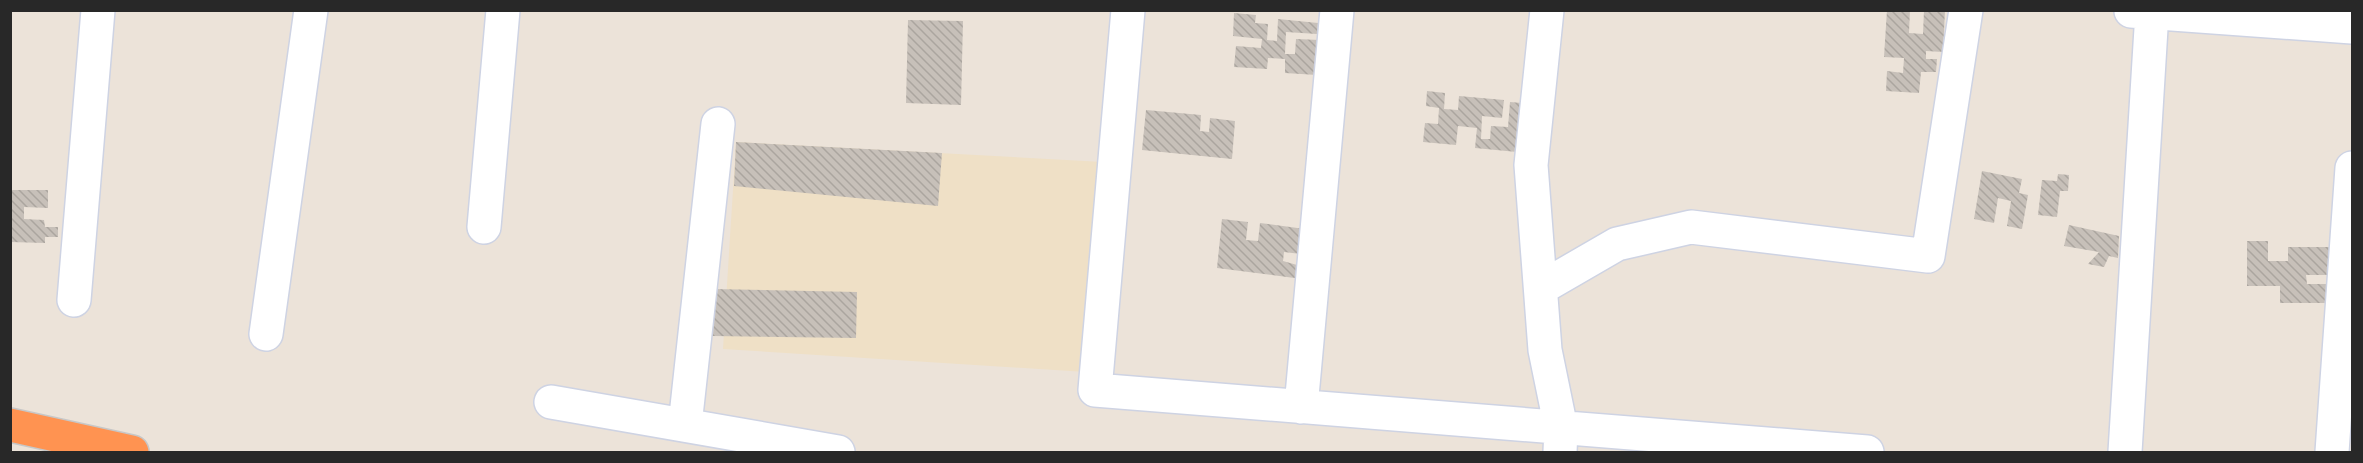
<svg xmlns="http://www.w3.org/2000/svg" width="2363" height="463" viewBox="0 0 2363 463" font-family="Karla,sans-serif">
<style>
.education{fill:#efe0c6}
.building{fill:url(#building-back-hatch)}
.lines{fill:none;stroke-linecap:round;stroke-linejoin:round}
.minor-casing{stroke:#ced3e3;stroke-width:36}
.highway-casing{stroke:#c7c7c7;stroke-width:36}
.minor{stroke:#fff;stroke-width:33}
.highway{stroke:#ff9351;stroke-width:33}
</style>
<defs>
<pattern id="building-back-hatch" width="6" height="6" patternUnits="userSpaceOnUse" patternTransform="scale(1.5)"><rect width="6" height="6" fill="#c7c0b9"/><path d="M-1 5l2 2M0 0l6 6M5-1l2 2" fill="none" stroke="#aba59f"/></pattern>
</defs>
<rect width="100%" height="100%" fill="#ece3d9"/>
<path class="education" d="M736 142 1103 162 1086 372 723 349Z"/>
<path class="building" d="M1887 10H1910L1909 33 1923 34 1924 10H1945L1943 52 1926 51V59H1937L1936 72H1921L1919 93 1886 91 1887 71 1903 73 1904 58 1884 57Z
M1234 13 1256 15 1255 23 1268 24 1267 40 1277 41 1278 19 1318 23 1317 34 1286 32 1285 54H1295L1296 39 1320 40 1317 75 1285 73V59L1268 58 1267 69 1234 67 1236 46 1261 48 1262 39 1233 36Z
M908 20 963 21 961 105 906 103Z
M1427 91 1445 93 1444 109 1458 110 1459 96 1504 100 1502 118 1482 116 1481 139H1490L1491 126 1508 127 1510 102 1522 103 1517 152 1475 148 1477 128 1458 126 1456 145 1423 142 1425 123 1438 124 1439 108 1426 106Z
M1146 110 1201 115 1200 131 1209 132 1210 118 1235 121 1232 159 1142 150Z
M736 142 942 153 938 206 734 186Z
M1982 171 2022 179 2019 193 2028 195 2022 229 2007 226 2011 201 1998 198 1994 223 1974 219Z
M2058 174 2069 175 2068 191H2060L2057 217 2038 215 2042 180 2057 181Z
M10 190H48V208L24 207V219L44 220 45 227H58V237H45V243L10 242Z
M1222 219 1248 222 1246 240 1258 241 1260 223 1312 230 1309 255 1284 252 1283 261 1304 267 1302 279 1217 268Z
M2069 225 2119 236 2118 258 2109 256 2104 267 2088 264 2099 252 2064 246Z
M2247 241H2268V261H2288V247H2332V275H2306L2307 284H2331L2332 303H2280V286H2247Z
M713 289 857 292 856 338 712 336Z"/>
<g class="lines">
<g class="minor-casing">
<path id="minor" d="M1128 10 1095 390 1867 452
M1547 10 1531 165 1545 350 1561 428 1560 452
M2131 11 2352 27
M484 227 503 10
M1541 288 1617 244 1691 227 1928 256 1966 10
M74 300 98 10
M266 334 311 10
M551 402 838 452
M1301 407 1337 10
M685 425 718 124
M2125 452 2152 12
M2332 452 2352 168"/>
</g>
<g class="highway-casing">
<path id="highway" d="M10 425 132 452"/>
</g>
<use href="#minor" class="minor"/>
<use href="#highway" class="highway"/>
</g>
<rect width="2363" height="463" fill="none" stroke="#282828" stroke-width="24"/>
</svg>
